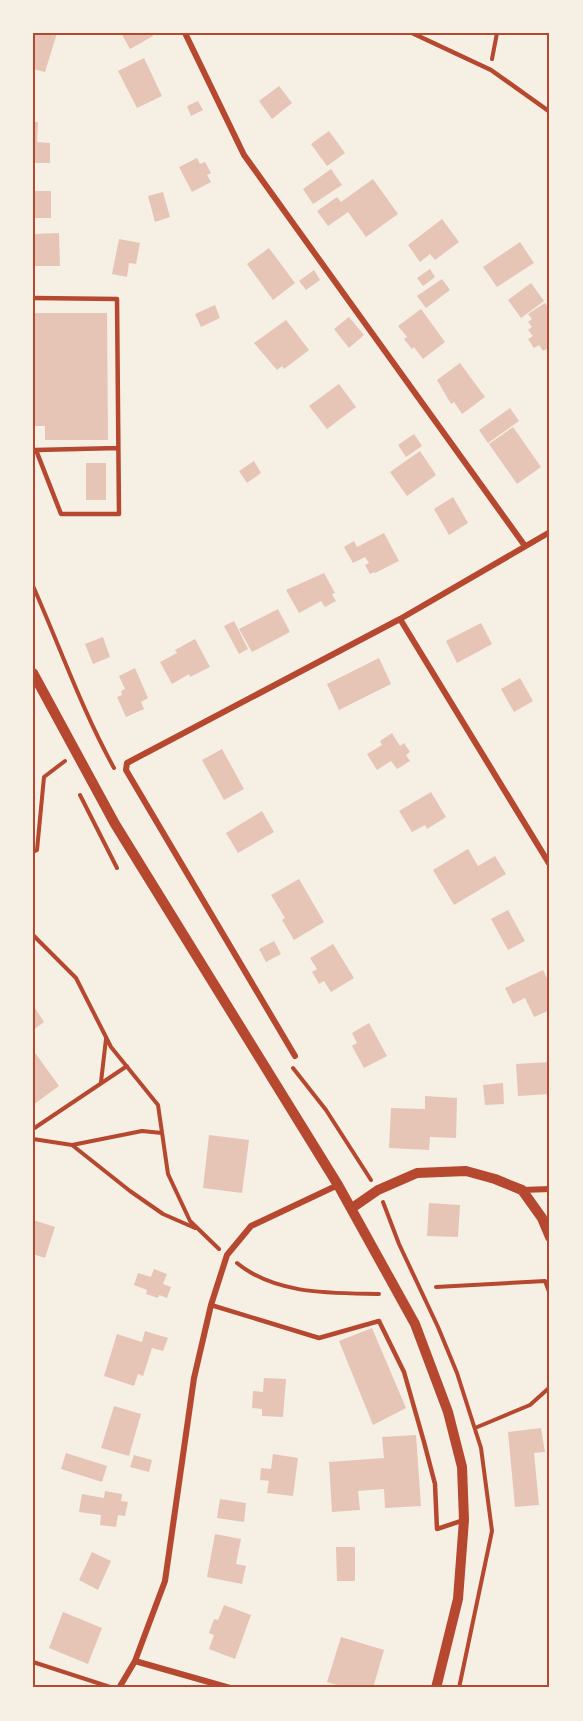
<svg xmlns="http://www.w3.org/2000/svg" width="583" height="1721" viewBox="0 0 583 1721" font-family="'Nunito Sans',sans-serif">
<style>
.building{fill:#e6c5b7}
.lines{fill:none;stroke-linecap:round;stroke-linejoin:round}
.path{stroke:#b5482f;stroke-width:4}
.service{stroke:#b5482f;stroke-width:4.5}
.minor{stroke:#b5482f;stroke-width:6}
.tertiary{stroke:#b5482f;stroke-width:10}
.neatline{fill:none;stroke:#b5482f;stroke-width:2}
</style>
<rect width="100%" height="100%" fill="#f6efe4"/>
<path class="building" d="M33 33H57L45 72 33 69Z
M121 33H151L153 36 130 49Z
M144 58 162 96 137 108 118 71Z
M279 86 292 103 272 119 259 101Z
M198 101 203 110 191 116 187 106Z
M33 122H38L37 142 50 143V163H33Z
M329 131 345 153 327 166 311 144Z
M197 158 200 164 205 162 211 173 207 175 211 182 192 192 179 167Z
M331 169 342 185 313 204 303 189Z
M373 179 398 214 366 237 348 212 328 226 317 211 337 197 341 202Z
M33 191H51V218H33Z
M163 192 170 217 155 222 148 196Z
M442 219 459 242 435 260 430 254 420 262 408 245Z
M59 233 60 266H34L33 234Z
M119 239 140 243 136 264 129 263 127 277 112 274Z
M520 242 534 263 497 287 483 267Z
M269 248 295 283 273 300 247 264Z
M430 269 435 277 423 286 417 278Z
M314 270 320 280 306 290 299 281Z
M442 279 450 290 426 308 417 296Z
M531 283 544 301 521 318 508 300Z
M545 303 550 310V347L543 351 539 345 534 348 528 339 533 336 528 330 532 327 528 322 532 319 528 314Z
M215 305 220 318 201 327 195 314Z
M421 309 445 342 423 359 414 347 412 349 404 339 407 337 398 326Z
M33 313H107L108 440H45V426H33Z
M349 317 364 335 349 348 334 329Z
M286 320 309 350 284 369 282 366 277 370 254 343Z
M460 363 485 397 462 414 454 402 451 404 437 380Z
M339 384 356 407 327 429 309 406Z
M510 408 519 421 488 443 479 430Z
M513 427 541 467 517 484 489 444Z
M414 434 422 446 406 457 398 445Z
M420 451 436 475 407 496 390 472Z
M254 461 261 473 247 483 239 471Z
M86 463H106V500H86Z
M453 497 468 523 449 535 434 509Z
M384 533 399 561 375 573 374 572 370 574 365 565 369 563 365 557 353 563 344 547 354 541 357 547Z
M324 573 335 593 332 594 336 601 325 607 321 601 299 613 286 590Z
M278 609 290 632 252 652 239 629Z
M234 621 248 649 239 654 224 626Z
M481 623 492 644 457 663 446 641Z
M103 637 110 657 93 664 85 644Z
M195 639 210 667 190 677 189 674 172 684 160 662 177 653 175 650Z
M379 658 391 684 339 710 327 684Z
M135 668 148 698 141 702 144 709 126 717 117 697 122 695 121 691 125 689 119 676Z
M520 678 533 701 514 712 501 689Z
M392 733 400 746 404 743 410 752 406 755 410 761 397 769 391 761 377 770 367 754 382 745 380 741Z
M222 749 244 789 224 800 202 760Z
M431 792 446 817 427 829 425 825 412 832 399 811Z
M262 811 274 832 238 853 226 833Z
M468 849 478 866 495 856 506 874 454 905 433 870Z
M299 879 324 922 294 940 282 920 285 918 271 895Z
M508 910 525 941 508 950 491 919Z
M274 941 281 954 266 962 259 949Z
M333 944 354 978 331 992 324 981 319 984 312 972 317 969 310 958Z
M543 970 550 985V1010L534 1017 525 998 513 1004 505 988Z
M33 1005 44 1022 33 1030Z
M369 1023 387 1056 364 1068 352 1046 357 1043 352 1033Z
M33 1050 59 1086 33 1105Z
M550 1062V1094L518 1096 516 1064Z
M503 1083 504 1104 485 1105 483 1085Z
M425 1096 457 1098 456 1138 430 1137 429 1150 389 1148 391 1108 425 1109Z
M209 1135 249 1140 242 1193 203 1188Z
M429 1203 460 1205 458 1237 427 1236Z
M33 1220 55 1227 45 1258 33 1254Z
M154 1269 167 1274 163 1284 171 1287 167 1298 159 1295 158 1298 146 1294 147 1290 134 1285 138 1273 151 1277Z
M372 1328 406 1408 373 1425 339 1341Z
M145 1331 168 1338 163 1351 152 1348 143 1376 138 1374 134 1386 104 1376 117 1334 142 1342Z
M264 1378 286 1379 283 1417 262 1416V1409L252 1408 253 1391 263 1392Z
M114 1406 141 1414 129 1456 101 1448Z
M541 1428 545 1452 534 1453 539 1505 515 1507 508 1432Z
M416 1435 421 1506 385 1508 384 1489 358 1491 360 1510 332 1512 329 1462 384 1458 382 1437Z
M66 1453 107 1466 102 1482 61 1469Z
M273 1454 298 1458 293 1496 267 1493 269 1481 260 1480 261 1468 271 1469Z
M134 1455 152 1460 149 1472 130 1467Z
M105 1491 122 1494 121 1501 128 1502 125 1516 118 1515 116 1527 100 1525 101 1515 79 1512 82 1494 104 1498Z
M220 1499 246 1503 244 1522 217 1518Z
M215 1534 241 1539 236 1564 246 1566 242 1584 207 1577Z
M336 1547H355V1581H337Z
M92 1552 111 1561 98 1590 79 1580Z
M224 1605 251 1615 235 1659 209 1649 214 1635 209 1633 214 1619 218 1620Z
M63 1612 102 1628 88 1664 49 1648Z
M341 1637 384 1650 373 1688H348L327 1682Z"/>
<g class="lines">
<path class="path" d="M492 59 497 33
M33 586C60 647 82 710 114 768
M80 795 117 868
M33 852 37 850 44 777 65 761
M33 935 76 978 111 1047 158 1105 168 1174 190 1221 219 1249
M293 1068 326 1110 371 1180
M101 1082 106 1039
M33 1129 127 1066
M33 1139 72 1145 142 1131 162 1133
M72 1145 130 1191 163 1214 195 1228
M383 1202 399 1244 438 1327 457 1373 481 1448 492 1531 459 1688
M237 1263C276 1295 331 1293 379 1294
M436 1287 545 1281 550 1294
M475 1428 530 1405 550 1387
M33 1662 110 1687"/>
<path class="service" d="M412 33 491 70 550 112
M33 298 117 299 119 514H61L36 450H33
M36 450 118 448
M211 1305 319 1338 379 1321 404 1372 424 1442 435 1484 437 1529 464 1520"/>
<path class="minor" d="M185 33 244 155 525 546
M400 619 550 865
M295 1056 126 770 127 763 400 619 550 532
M522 1190 550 1189
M135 1661 230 1688
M119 1688 135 1661 165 1581 194 1378 211 1305 227 1255 251 1226 338 1185"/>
<path class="tertiary" d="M33 673 115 824 338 1185 415 1324 448 1412 462 1467 464 1520 458 1599 436 1688
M352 1208 378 1190 417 1173 466 1171 495 1179 522 1190 542 1218 550 1237"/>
</g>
<rect width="583" height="1721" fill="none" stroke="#f6efe4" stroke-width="69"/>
<rect x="34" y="34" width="514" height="1652" class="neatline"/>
</svg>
